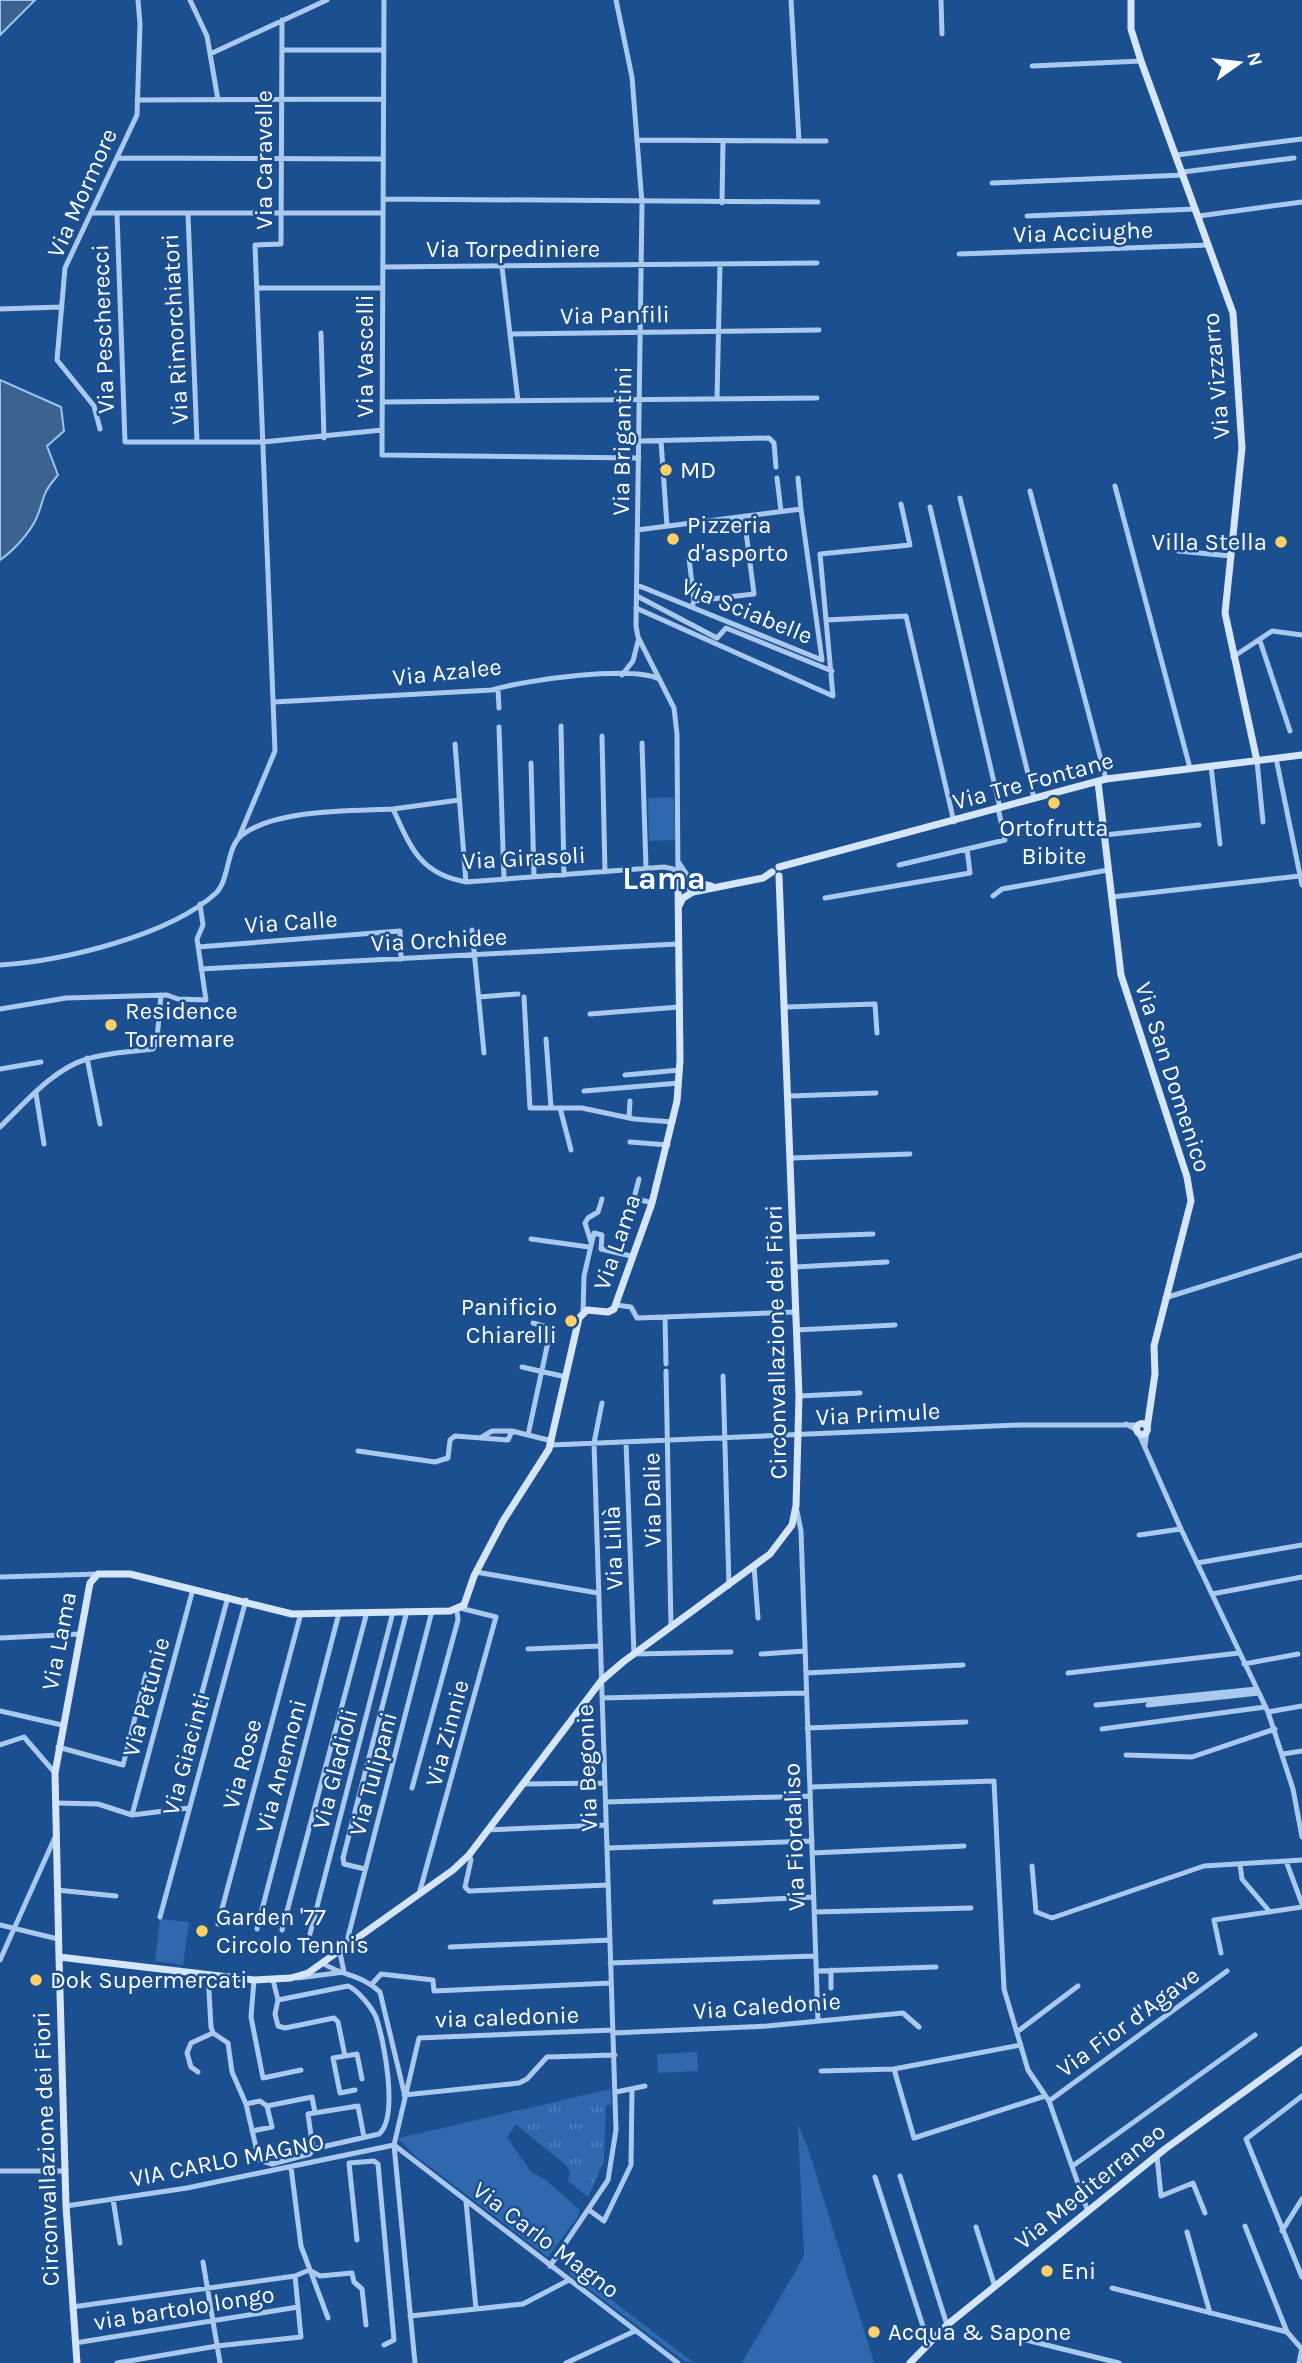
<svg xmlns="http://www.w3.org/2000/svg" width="1302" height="2363" viewBox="0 0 1302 2363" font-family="Karla,sans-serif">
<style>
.green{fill:#2e69ad}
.park{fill:url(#park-tufts)}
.water{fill:#3c6290;stroke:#9cc4f0;stroke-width:2}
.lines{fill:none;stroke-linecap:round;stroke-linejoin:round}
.street{stroke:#a9c9ee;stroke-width:5}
.secondary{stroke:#d6e6fa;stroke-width:7}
.poi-dot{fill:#ffd166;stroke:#1b4f8f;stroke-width:2.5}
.labels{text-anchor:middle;stroke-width:5;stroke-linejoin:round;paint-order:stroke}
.street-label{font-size:24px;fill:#fff;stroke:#1b4f8f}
.poi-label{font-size:24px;fill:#fff;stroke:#1b4f8f;text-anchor:start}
.district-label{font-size:32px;font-weight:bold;fill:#fff;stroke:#1b4f8f}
</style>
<defs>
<pattern id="park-tufts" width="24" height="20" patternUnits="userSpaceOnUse" patternTransform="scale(1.75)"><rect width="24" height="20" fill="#2e69ad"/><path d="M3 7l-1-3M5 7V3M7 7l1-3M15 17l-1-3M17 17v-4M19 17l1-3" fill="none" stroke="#4d80b9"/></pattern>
</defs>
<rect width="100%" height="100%" fill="#1b4f8f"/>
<path class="green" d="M674 797 675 840 649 841 648 798Z
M160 1919 189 1922 183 1965 155 1961Z
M697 2052 698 2071 658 2073 657 2054Z
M503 2114 516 2124 507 2137 531 2172 546 2180 579 2209V2215L548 2257 412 2153 398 2138Z
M798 2125 808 2148 874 2363H742L804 2256Z
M572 2270 574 2271 694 2363 684 2361 569 2274Z"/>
<path class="park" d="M611 2089V2105H606L604 2161 588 2197 568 2181 570 2172 566 2165 503 2114Z"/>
<path class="water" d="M0 0H35L0 35Z
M0 380 61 407 64 431 47 446 58 475C39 497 46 497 36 519 29 534 13 551 0 560Z"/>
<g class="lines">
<path class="street" d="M190 0 207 36 218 100
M384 0 382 455 639 458
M616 0 632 77 642 203 636 626 638 637 674 708 677 734 678 882 693 892
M941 0 942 34
M282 50H384
M210 54 327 0
M1032 66 1141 61
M137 100 383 99
M639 140 799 141 791 0
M799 141H826
M1177 155 1302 139
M117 158 383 159
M1183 172 1294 158
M992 183 1184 175
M383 199 818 202
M722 203 723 141
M92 213H383
M117 214 125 442H263L382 430
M188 214 197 442
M1027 216 1196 209
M1199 216 1302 202
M959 254 1209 245
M383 267 817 263
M502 267 518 401
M257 288H383
M0 309 62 307
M321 333 324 438
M511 334 819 330
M717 399 720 265
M382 402 817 398
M100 429 94 406 57 360 65 268 137 115 140 24 138 0
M639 441 769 438 774 443 776 467
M661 441 667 526
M777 478 781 511
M798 478 801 509
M1115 486 1190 768
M1030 491 1106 779
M960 498 1034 798
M930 507 1000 808
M1178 551 1231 556
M725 554H730
M689 558 694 601
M637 585 822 660 801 509 637 530
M637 596 717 638 726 628 832 671
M692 607 694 601 754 594 744 516
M636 608 833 696 820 554 910 545 901 504
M826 620 906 616 954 822
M1260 641 1290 731
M1233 657 1272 631 1302 635
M622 675 633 661 638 641
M498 689 499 708
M274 702 492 690C524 680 632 665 659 679
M561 726 564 875
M499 727 504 879
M602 736 605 872
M642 743 646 868
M455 744 466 882
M1276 758 1302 885
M1257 761 1263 822
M531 763 534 877
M1211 766 1220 844
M393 809 459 800
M1104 835 1199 825
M239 837 275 751 255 245 281 244 282 20
M679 863 691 881
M899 865 1005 840 998 808
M993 896 1002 889 1108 870
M1112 897 1300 876
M825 898 970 873 967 849
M472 930 484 1053
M198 947 400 931 401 959
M0 965C62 961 169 936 216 893 230 879 226 847 242 835 276 809 351 811 393 809 411 848 420 874 466 882L664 867 673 869 680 876
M201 969 677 944
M479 997 518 994
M524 997 530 1108H582L634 1119 673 1122
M786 1007 875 1004 877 1033
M0 1009 66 998 167 995 178 999 206 1000 197 939 203 925 200 904
M590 1014 679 1007
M546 1039 551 1107
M87 1058 100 1124
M0 1069 41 1062
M625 1075 680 1070
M584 1091 679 1083
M36 1094 44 1144
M789 1096 876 1093
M560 1108 571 1150
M629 1118 630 1101
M0 1127C25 1103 53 1069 87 1059 108 1052 131 1052 153 1049L157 1039 161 995
M630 1142 668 1145
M791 1158 910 1154
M639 1179 634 1198 652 1203
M793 1237 873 1234
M531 1239 589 1247
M591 1242 585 1223 588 1218 598 1212 602 1199
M795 1267 887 1262
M1165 1298 1302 1255
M616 1305 631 1307 637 1318 796 1312
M583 1313 584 1276 594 1233 602 1235 601 1249 631 1256
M665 1317 666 1364
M533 1323 551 1328 528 1435 552 1441
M797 1330 895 1325
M522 1367 566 1377
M666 1371 671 1627
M723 1376 729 1586
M799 1396 860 1393
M1126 1424 1137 1430
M1139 1434 1181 1529 1268 1712 1293 1789 1302 1837
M482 1437 492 1431H512
M626 1442 634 1654 731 1652
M551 1445 1020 1425H1139
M1145 1446 1147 1431
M358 1451 435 1462 448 1458 450 1440 455 1436 508 1440 512 1431 528 1435
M797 1511 801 1531 818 2021
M1139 1535 1181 1529
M1197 1563 1302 1545
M754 1566 758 1618
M476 1572 598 1593
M0 1577 98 1574
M1212 1594 1302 1577
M0 1638 80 1634
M528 1649 600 1646
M761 1654 805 1651
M1244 1664 1298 1654
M806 1673 963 1665
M1068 1673 1239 1653
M602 1698 806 1693
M1096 1705 1257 1689
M1148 1705 1259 1693
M0 1711 62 1725
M1268 1712 1302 1706
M807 1728 966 1722
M1102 1729 1265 1707
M188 1744 228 1597
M0 1745 24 1737 55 1773
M58 1747 123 1765 146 1674
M1283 1754 1302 1751
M1126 1755 1192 1757 1275 1729
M524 1784 605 1783
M810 1787 994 1781 1004 1989 1028 2070 1049 2101 1088 2212
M412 1788 458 1620 457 1610
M606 1802 810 1796
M56 1803 98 1804 132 1815 189 1808
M132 1815 193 1589
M487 1830 606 1825
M607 1848 812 1841
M812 1853 964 1846
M469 1855 471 1860 465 1887 469 1891 608 1885
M1286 1861 1302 1904
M1240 1864 1242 1879 1270 1912
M1032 1866 1036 1912 1052 1918 1204 1866 1302 1860
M365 1869 344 1864 343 1858 407 1611
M57 1890 116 1896
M419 1894 496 1617 460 1608
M715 1902 813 1897
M814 1912 971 1908
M160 1917 246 1600
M218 1924 301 1613
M0 1925 58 1939
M257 1929 339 1613
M282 1930 367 1612
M310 1934 393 1612
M349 1944 348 1937 432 1611
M450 1947 610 1940
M1221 1953 1214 1920 1302 1907
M0 1960 56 1835
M610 1963 815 1956
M324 1964C343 1976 363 1975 380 1992L404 2092
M831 1970V1988
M816 1971 936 1967
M208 1974 211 2027 213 2033 228 2043 232 2072 246 2104 259 2160 272 2164 310 2154 313 2149 379 2134C399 2117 384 2040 376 2017 372 2008 358 1990 348 1986L278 2000 273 1980
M298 1978 344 1972 340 1953
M254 1980 251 2017 263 2078 301 2070
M372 1984 381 1974 433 1980 434 1991 611 1983
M278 2000 275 2014 278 2026 285 2028 334 2018 338 2022 345 2056 357 2054 362 2079
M1017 2032 1078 1986
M613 2033 767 2026 903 2013 919 2027
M345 2056 333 2058 340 2093 355 2090
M894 2069 914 2138 1045 2096
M821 2071 894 2069 1021 2045
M198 2072 191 2067 187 2053 191 2043 213 2033
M616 2092 645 2086
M404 2095 519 2083 527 2079 547 2057 615 2055
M1302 2096 1246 2139 1302 2277
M1049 2101 1227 1971
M246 2104 260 2101 267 2106
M252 2131 272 2127 267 2106 312 2097 315 2113
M313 2149 308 2114 358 2106 364 2137
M1157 2156 1161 2196 1193 2183 1205 2213
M1074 2165 1255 2035
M291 2167 301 2246 328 2318
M0 2171H65
M900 2176 947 2325
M875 2177 928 2342
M113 2199 120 2243
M466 2201 476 2309
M66 2206 187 2188 394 2145 678 2363
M589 2210 604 2221 631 2165 632 2089
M1245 2226 1287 2332
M976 2227 995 2287
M1282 2231 1302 2199
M1187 2232 1210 2313
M357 2240 349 2163 374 2161 378 2164 394 2340 384 2345
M203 2262 220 2363
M550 2266 608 2180 616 2130 594 1443 602 1403
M1112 2288 1287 2332 1302 2349
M72 2307 295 2276 309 2270 320 2276 352 2273 354 2282 362 2289 366 2325
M410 2316 523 2304 569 2280
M1018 2338 1119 2363
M75 2343 298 2307
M117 2363 217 2346 301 2337 295 2276
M415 2363 394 2145 419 2038 613 2030
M566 2363 635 2331
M1299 2363 1302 2348"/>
<path class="secondary" d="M1131 0V29L1141 61 1233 313 1242 448 1225 613 1257 761
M1098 782 1121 975 1187 1177 1191 1201 1154 1346 1155 1374 1147 1428
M779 867 1106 779 1302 755
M679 906 683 898 693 892 763 878 772 872
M1136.5 1429a5.5 5.5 0 1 1 11 0a5.5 5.5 0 1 1-11 0Z
M59 1957 55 1773 90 1583 98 1574H130L292 1614 450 1611 464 1605 474 1576 503 1521 549 1449 579 1318 587 1310 608 1312 614 1309 652 1203 677 1101 680 1060 678 882 685 880 711 886
M77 2363 66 2206 59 1957 254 1980 291 1978 308 1973 453 1870 469 1855 601 1681 623 1662 770 1554 792 1525 796 1506 799 1396 779 876
M910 2363 947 2325 1165 2149 1302 2050"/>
</g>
<g class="poi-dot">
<circle cx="666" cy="470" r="7"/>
<circle cx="673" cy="539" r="7"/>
<circle cx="1281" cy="542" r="7"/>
<circle cx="1054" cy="803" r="7"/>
<circle cx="111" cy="1025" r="7"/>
<circle cx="571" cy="1321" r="7"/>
<circle cx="202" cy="1931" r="7"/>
<circle cx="36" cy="1980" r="7"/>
<circle cx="1047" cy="2271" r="7"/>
<circle cx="874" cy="2332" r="7"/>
</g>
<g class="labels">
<g class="street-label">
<text transform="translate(264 160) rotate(-90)" y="8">Via Caravelle</text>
<text transform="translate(82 193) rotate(-66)" y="8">Via Mormore</text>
<text transform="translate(1083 232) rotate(-2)" y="8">Via Acciughe</text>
<text x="513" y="257">Via Torpediniere</text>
<text transform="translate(615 315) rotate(-1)" y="8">Via Panfili</text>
<text transform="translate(103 329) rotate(-92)" y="8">Via Pescherecci</text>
<text transform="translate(175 329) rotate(-93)" y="8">Via Rimorchiatori</text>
<text transform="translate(365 356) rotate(-90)" y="8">Via Vascelli</text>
<text transform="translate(1216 376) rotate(-95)" y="8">Via Vizzarro</text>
<text transform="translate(622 441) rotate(-89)" y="8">Via Brigantini</text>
<text transform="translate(747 611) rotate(22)" y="8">Via Sciabelle</text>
<text transform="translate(447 672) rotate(-6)" y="8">Via Azalee</text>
<text transform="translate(1033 781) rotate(-15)" y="8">Via Tre Fontane</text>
<text transform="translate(524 858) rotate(-3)" y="8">Via Girasoli</text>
<text transform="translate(291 922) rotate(-4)" y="8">Via Calle</text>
<text transform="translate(439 940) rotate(-3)" y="8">Via Orchidee</text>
<text transform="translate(1173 1077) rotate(72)" y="8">Via San Domenico</text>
<text transform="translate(617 1242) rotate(-71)" y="8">Via Lama</text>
<text transform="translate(776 1342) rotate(-91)" y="8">Circonvallazione dei Fiori</text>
<text transform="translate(878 1414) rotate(-3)" y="8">Via Primule</text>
<text transform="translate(652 1500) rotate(-91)" y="8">Via Dalie</text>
<text transform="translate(613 1548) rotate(-92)" y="8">Via Lillà</text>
<text transform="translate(59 1641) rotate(-79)" y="8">Via Lama</text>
<text transform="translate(146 1697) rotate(-75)" y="8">Via Petunie</text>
<text transform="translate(447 1733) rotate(-75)" y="8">Via Zinnie</text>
<text transform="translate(186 1754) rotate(-75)" y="8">Via Giacinti</text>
<text transform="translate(242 1764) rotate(-75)" y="8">Via Rose</text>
<text transform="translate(281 1766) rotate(-75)" y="8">Via Anemoni</text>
<text transform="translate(587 1768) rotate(-92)" y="8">Via Begonie</text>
<text transform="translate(335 1769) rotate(-76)" y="8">Via Gladioli</text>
<text transform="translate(373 1774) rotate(-75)" y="8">Via Tulipani</text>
<text transform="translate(794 1837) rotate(-92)" y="8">Via Fiordaliso</text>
<text transform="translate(767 2006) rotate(-4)" y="8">Via Caledonie</text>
<text transform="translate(507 2017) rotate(-2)" y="8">via caledonie</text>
<text transform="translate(1128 2022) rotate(-36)" y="8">Via Fior d'Agave</text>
<text transform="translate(46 2149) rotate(-92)" y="8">Circonvallazione dei Fiori</text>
<text transform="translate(227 2160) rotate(-11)" y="8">VIA CARLO MAGNO</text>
<text transform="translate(1090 2186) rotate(-39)" y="8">Via Mediterraneo</text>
<text transform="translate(546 2240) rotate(37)" y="8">Via Carlo Magno</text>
<text transform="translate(184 2308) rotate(-9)" y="8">via bartolo longo</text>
</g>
<g class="poi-label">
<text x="680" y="478">MD</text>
<text x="687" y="533">Pizzeria<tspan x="687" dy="28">d'asporto</tspan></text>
<text x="1267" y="550" text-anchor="end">Villa Stella</text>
<text x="1054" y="836" text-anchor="middle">Ortofrutta<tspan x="1054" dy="28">Bibite</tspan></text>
<text x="125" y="1019">Residence<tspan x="125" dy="28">Torremare</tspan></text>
<text x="557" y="1315" text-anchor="end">Panificio<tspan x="557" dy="28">Chiarelli</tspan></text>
<text x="216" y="1925">Garden '77<tspan x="216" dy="28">Circolo Tennis</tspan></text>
<text x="50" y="1988">Dok Supermercati</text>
<text x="1061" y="2279">Eni</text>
<text x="888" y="2340">Acqua &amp; Sapone</text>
</g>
<g class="district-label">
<text x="664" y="889">Lama</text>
</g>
</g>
<g transform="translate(1239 63) rotate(76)" stroke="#1b4f8f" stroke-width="5" paint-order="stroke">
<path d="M0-5L12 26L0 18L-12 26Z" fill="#ffffff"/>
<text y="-10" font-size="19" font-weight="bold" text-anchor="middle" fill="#ffffff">N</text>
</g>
</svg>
